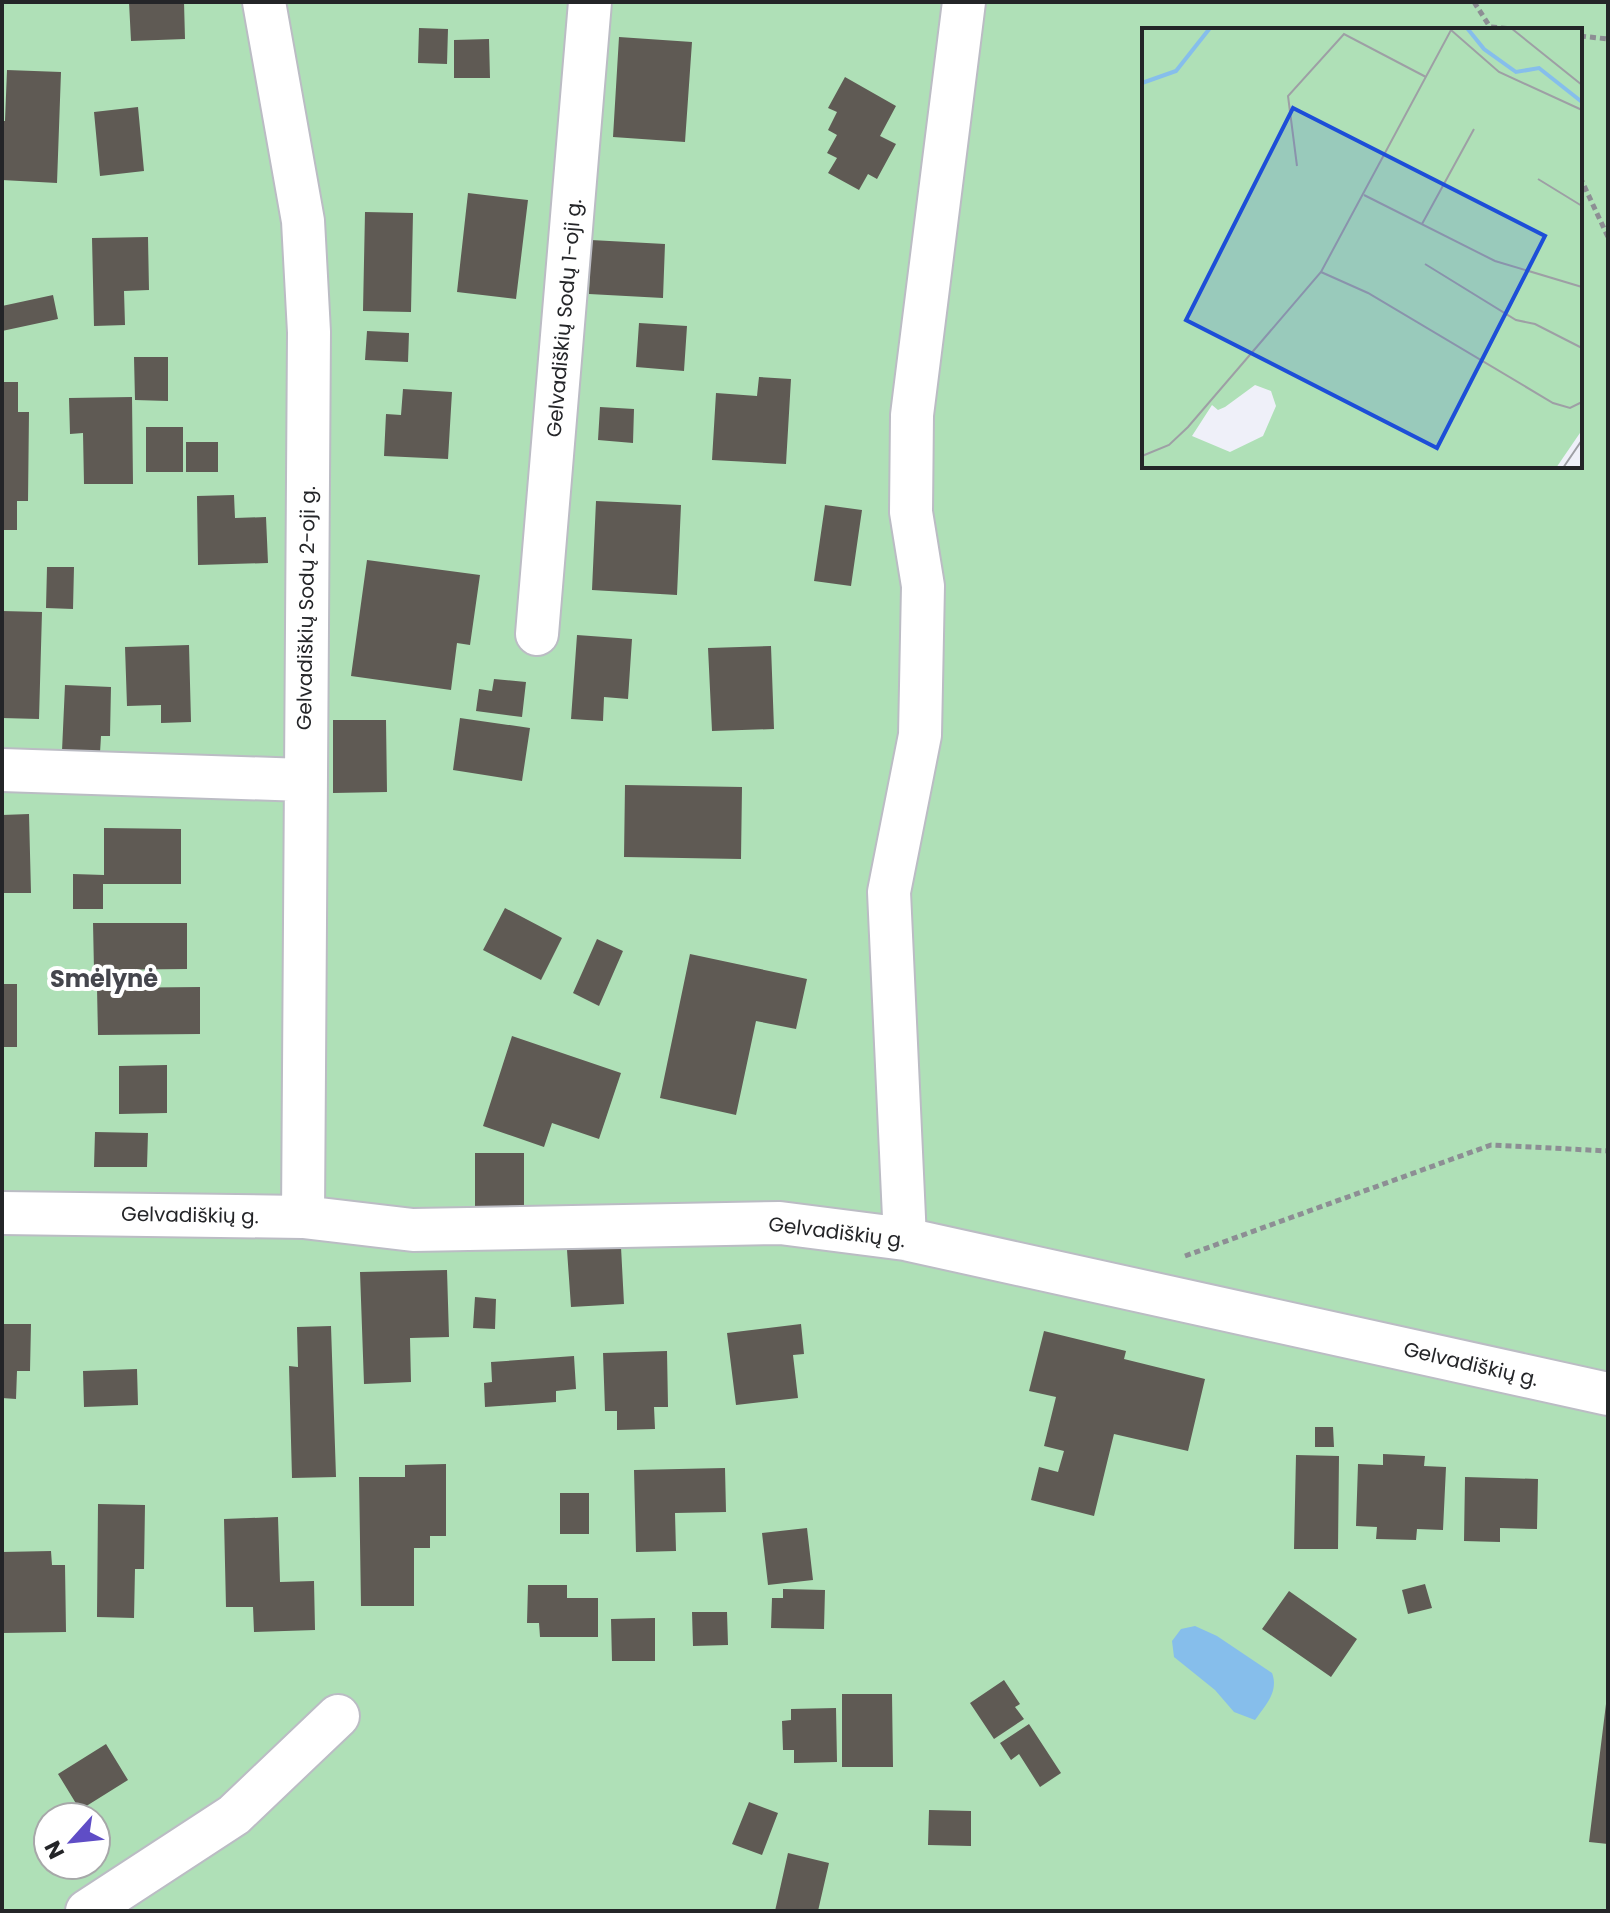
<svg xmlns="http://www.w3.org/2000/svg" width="1610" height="1913" viewBox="0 0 1610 1913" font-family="Poppins,sans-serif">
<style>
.green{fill:#afe0b7;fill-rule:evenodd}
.water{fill:#86beeb}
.building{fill:#5f5a54}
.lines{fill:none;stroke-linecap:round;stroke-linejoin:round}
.minor-casing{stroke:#bbbcc4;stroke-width:46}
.path{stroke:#8d8e94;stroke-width:5;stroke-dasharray:6 4;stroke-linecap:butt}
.minor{stroke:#fff;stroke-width:42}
.labels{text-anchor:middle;stroke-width:8;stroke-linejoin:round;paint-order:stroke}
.street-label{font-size:20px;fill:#242528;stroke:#fff}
.quarter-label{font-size:24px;font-weight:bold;fill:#45464d;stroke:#fff}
.inset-river{fill:none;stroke:#86beeb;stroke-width:4}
.inset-road{fill:none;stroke:#9e9fa5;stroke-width:2}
.view{fill:#1d4ed8;fill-opacity:0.15;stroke:#1d4ed8;stroke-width:4}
.inset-edge{fill:none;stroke:#242528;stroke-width:4}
</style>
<rect width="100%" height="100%" fill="#eff0f9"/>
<path class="green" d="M2 2H1608V1911H2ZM1144 30H1580V466H1144ZM48 1817H96V1865H48Z"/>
<path class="water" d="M1195 1626 1217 1636 1272 1673C1279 1691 1266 1705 1255 1720L1234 1712 1215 1690 1174 1657 1172 1641 1181 1629Z"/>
<path class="building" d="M129 2H184L185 39 131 41Z
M419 28 448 29 447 64 418 63Z
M619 37 692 42 685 142 613 137Z
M489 39 490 78H454V40Z
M7 70 61 72 57 183 2 180V121H5Z
M845 77 896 106 880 136 896 144 877 179 868 174 859 190 828 173 837 158 827 153 837 135 828 130 837 112 828 108Z
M138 107 144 171 100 176 94 112Z
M468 193 528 200 516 299 457 292Z
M365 212 413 213 411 312 363 311Z
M148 237 149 290 124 291 125 325 94 326 92 238Z
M591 240 665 244 663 298 589 294Z
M53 295 58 319 2 331V306Z
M639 323 687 326 684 371 636 367Z
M367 331 409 333 408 362 365 360Z
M134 357H168V401L135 400Z
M759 377 791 379 786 464 712 460 716 393 757 396Z
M2 382H18V412H29L28 501H17V530H2Z
M403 389 452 392 448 459 384 456 386 414 401 415Z
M132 397 133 484H84L83 433 70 434 69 398Z
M600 407 634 409 633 443 598 440Z
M146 427H183V472H146Z
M186 442H218V472H186Z
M234 495 235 518 266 517 268 563 198 565 197 496Z
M596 501 681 505 677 595 592 590Z
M825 505 862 510 851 586 814 581Z
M367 560 480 575 470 645 457 643 451 690 351 676Z
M47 567H74L73 609 46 608Z
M2 611 42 612 39 719 2 718Z
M577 635 632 639 628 699 604 697 603 721 571 719Z
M189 645 191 722 161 723V705L127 706 125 647Z
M771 646 774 729 712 731 708 648Z
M494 679 526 682 522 717 476 711 479 689 492 691Z
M65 685 111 687 110 736H101L100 753 62 751Z
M460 718 530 728 522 781 453 770Z
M333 720H386L387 792 333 793Z
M625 785 742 787 741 859 624 857Z
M29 814 31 893H2V815Z
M104 828 181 829V884H103V909H73V874L104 875Z
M505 908 562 938 541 980 483 950Z
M93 923H187V969L94 970Z
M597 939 623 951 599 1006 573 993Z
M690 954 807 979 796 1029 756 1021 736 1115 660 1098Z
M2 984H17V1047H2Z
M200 987V1034L98 1035 97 988Z
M512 1036 621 1073 599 1139 552 1123 544 1147 483 1126Z
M167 1065V1113L119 1114V1066Z
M95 1132 148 1133 147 1167H94Z
M475 1153H524V1218H475Z
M621 1247 624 1304 571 1307 567 1250Z
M447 1270 449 1337 410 1338 411 1382 364 1384 360 1272Z
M475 1297 496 1299 495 1329 473 1328Z
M2 1324H31L30 1371H17L16 1399 2 1398Z
M801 1324 804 1354 793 1355 798 1398 736 1405 727 1333Z
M331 1326 336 1477 292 1478 289 1366 298 1367 297 1327Z
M1044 1331 1126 1351 1124 1359 1205 1379 1188 1451 1114 1434 1094 1516 1031 1500 1039 1467 1058 1472 1064 1451 1044 1446 1056 1397 1029 1391Z
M667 1351 668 1407H654L655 1429 617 1430V1411H605L603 1353Z
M574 1356 576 1389 556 1391V1402L485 1407 484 1383 492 1382 491 1362Z
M137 1369 138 1405 84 1407 83 1371Z
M1315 1427H1333L1334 1447H1315Z
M1383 1454 1425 1456 1424 1466 1446 1467 1443 1530 1417 1529 1416 1540 1376 1539 1377 1527 1356 1526 1358 1464 1383 1465Z
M1296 1455 1339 1456 1338 1549H1294Z
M446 1464V1536H430V1548H414V1606H361L359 1477H405V1465Z
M725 1468 726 1512 675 1513 676 1551 636 1552 634 1470Z
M1465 1477 1538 1479 1537 1529 1500 1528V1542L1464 1541Z
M560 1493H589V1534H560Z
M98 1504 145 1505 144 1569H135L134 1618 97 1617Z
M278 1517 280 1582 314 1581 315 1630 254 1632 253 1607H226L224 1519Z
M807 1528 813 1580 768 1585 762 1533Z
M51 1551 52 1565H65L66 1632 2 1633V1552Z
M1425 1584 1432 1608 1408 1614 1402 1590Z
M528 1585H567V1598H598V1637H540L539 1623H527Z
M783 1589 825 1590 824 1629 771 1628 772 1598H783Z
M1289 1591 1357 1639 1331 1677 1262 1629Z
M692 1612H727L728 1645 693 1646Z
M655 1618V1661H612L611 1619Z
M1004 1680 1020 1704 1015 1707 1024 1719 994 1739 970 1703Z
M842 1694H892L893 1767H842Z
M1606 1704H1608V1844L1589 1842Z
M836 1708 837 1762 794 1763V1750H783L782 1721 791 1720V1709Z
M1029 1724 1061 1773 1040 1787 1019 1754 1011 1760 1000 1743Z
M106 1744 128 1780 80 1810 58 1774Z
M749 1802 778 1813 762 1855 732 1844Z
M929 1810 971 1811V1846L928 1845Z
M788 1853 829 1863 818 1911H775Z"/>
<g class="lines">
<g class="minor-casing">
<path id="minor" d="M264 2 303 221 309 332 303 1217
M537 634 590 2
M2 770 304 780
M2 1213 303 1217 413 1230 780 1223 905 1239 1608 1394
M905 1239 889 892 920 735 923 586 911 512 912 415 964 2
M87 1911 234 1815 338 1716"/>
</g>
<path class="path" d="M1474 2 1492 30
M1491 27 1521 30
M1580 36 1608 39
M1580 177 1608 237
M1185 1256 1491 1145 1608 1151"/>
<use href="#minor" class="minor"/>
</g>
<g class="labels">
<g class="street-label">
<text transform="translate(564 318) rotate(-85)" y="7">Gelvadiškių Sodų 1-oji g.</text>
<text transform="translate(306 608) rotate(-89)" y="7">Gelvadiškių Sodų 2-oji g.</text>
<text transform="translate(190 1215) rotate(1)" y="7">Gelvadiškių g.</text>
<text transform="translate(837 1232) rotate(7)" y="7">Gelvadiškių g.</text>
<text transform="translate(1471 1364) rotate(13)" y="7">Gelvadiškių g.</text>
</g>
<g class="quarter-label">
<text x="104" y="987">Smėlynė</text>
</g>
</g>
<g transform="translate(1142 28)">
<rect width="440" height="440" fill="#eff0f9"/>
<path d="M0 0H440V402L414 440H0ZM113 357 129 363 134 378 121 408 88 424 50 408 70 377 76 382 83 379Z" fill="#afe0b7" fill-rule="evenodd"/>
<path class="inset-river" d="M325 0 342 21 374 44 397 40 440 74M0 55 34 43 68 0"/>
<path class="inset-road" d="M369 0 440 57M155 138 146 68 202 6 284 49M396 151 440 178M222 167 353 233 440 259M280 196 332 101M283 236 374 292 393 296 440 320M179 244 226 265 411 375 428 380 440 374M0 428 27 417 46 399 179 244 309 2 357 44 440 82M421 440 440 412"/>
<path class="view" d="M151 80 403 208 295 420 44 292Z"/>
<rect width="440" height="440" class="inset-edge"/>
</g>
<rect width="1610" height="1913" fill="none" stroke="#242528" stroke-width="8"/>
<g transform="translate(72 1841) rotate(243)"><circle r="38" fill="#ffffff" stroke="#a7a8a9" stroke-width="2"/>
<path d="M0-6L14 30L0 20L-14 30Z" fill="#5f4dc6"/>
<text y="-12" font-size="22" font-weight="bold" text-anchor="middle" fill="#242528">N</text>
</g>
</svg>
